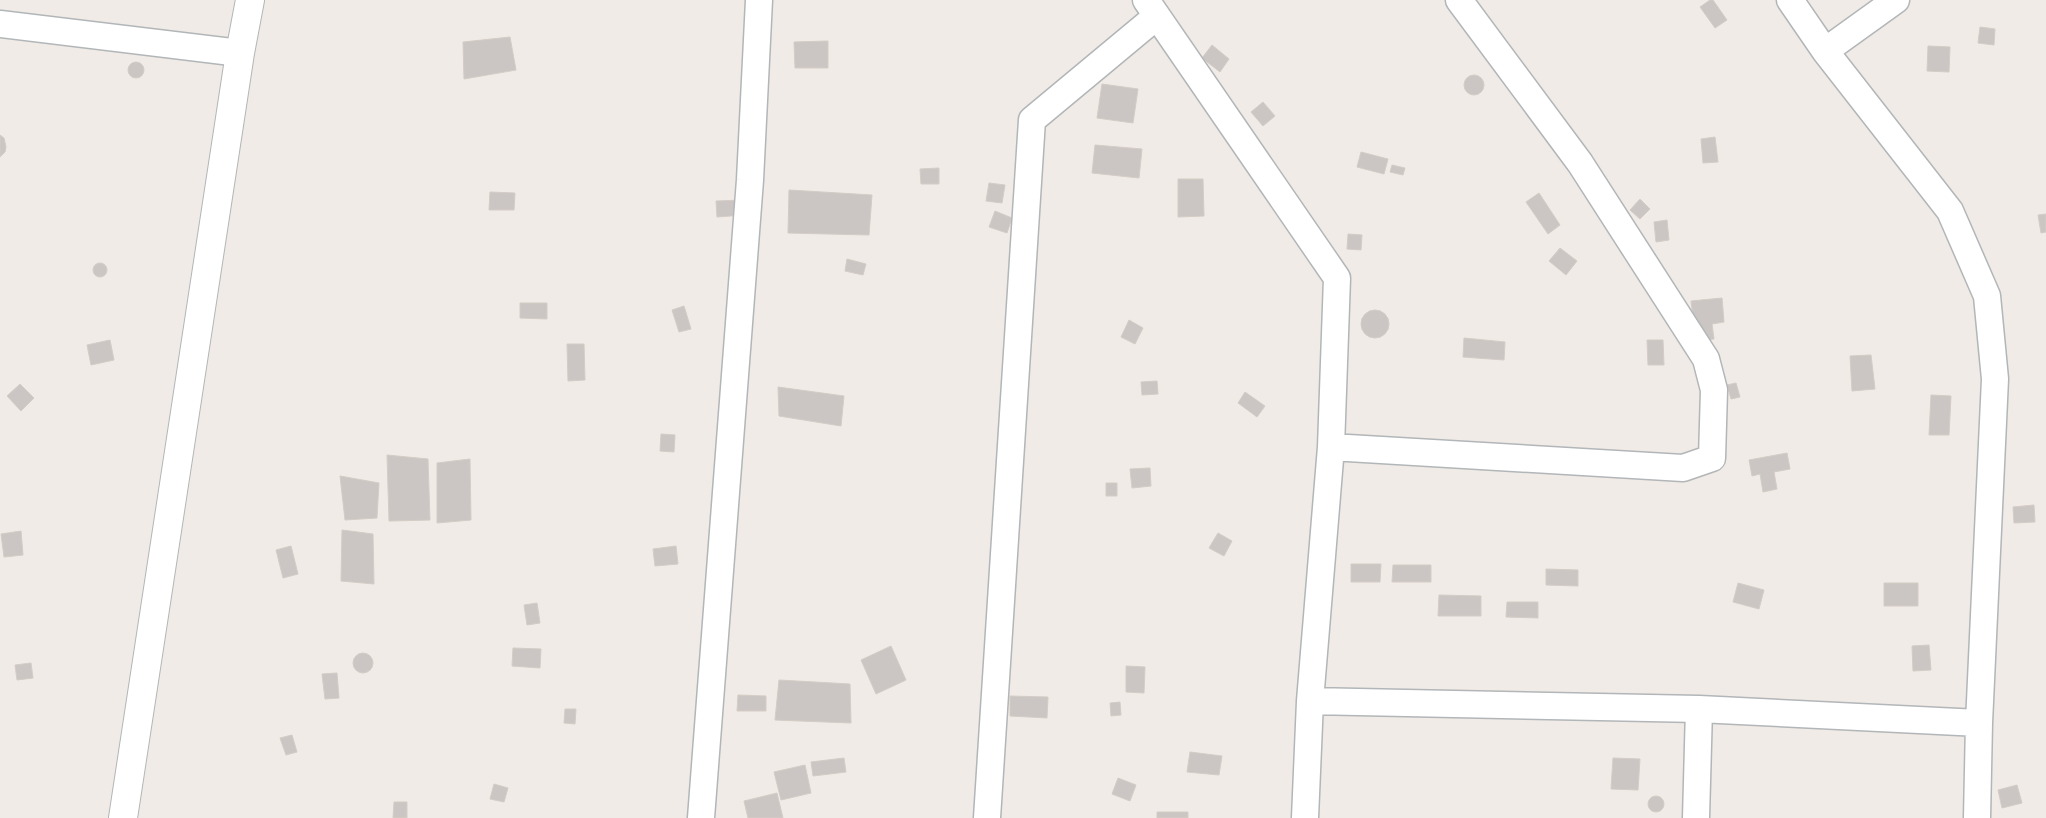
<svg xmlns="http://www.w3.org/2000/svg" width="2046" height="818" viewBox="0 0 2046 818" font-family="Manrope,sans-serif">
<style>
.building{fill:#cbc6c3;stroke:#d4ccc5}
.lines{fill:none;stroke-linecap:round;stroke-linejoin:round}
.minor-casing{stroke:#b2b6b8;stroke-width:29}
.tertiary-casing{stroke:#b2b6b8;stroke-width:30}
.minor{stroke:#fff;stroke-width:26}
.tertiary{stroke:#fff;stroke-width:28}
</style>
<rect width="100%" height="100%" fill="#f0ebe6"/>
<path class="building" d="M1710 0H1713L1727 20 1715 28 1700 7Z
M1980 27 1995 29 1994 45 1978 43Z
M510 37 516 70 464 79 463 42Z
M828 41V68H795L794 42Z
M1212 45 1229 59 1220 72 1202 58Z
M1928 46 1950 47 1949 72 1927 71Z
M128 70a8 8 0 1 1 16 0a8 8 0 1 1-16 0Z
M1464 85a10 10 0 1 1 20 0a10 10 0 1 1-20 0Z
M1102 84 1138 89 1133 123 1097 118Z
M1263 102 1275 116 1263 126 1251 112Z
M0 135 4 138 6 147 5 152 0 157Z
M1715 137 1718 162 1703 163 1701 139Z
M1095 145 1142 149 1139 178 1092 173Z
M1361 152 1388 159 1384 174 1357 167Z
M1392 165 1405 168 1403 175 1390 172Z
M939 168V184H921L920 169Z
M1178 179H1203L1204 216 1178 217Z
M989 183 1005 185 1002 203 986 201Z
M789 190 872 195 869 235 788 233Z
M490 192 515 193 514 210H489Z
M1539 193 1560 225 1548 234 1526 202Z
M1640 199 1650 209 1640 219 1630 210Z
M743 200 744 215 717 217 716 201Z
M995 211 1012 218 1007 233 989 227Z
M2046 214V232L2041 233 2038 215Z
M1667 220 1669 240 1656 242 1654 222Z
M1348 234 1362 235 1361 250 1347 249Z
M1560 248 1577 261 1566 275 1549 261Z
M847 259 866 264 863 275 845 271Z
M93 270a7 7 0 1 1 14 0a7 7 0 1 1-14 0Z
M1722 298 1724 322 1712 324 1714 339 1696 341 1691 301Z
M520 303H547V319L520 318Z
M684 306 691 329 679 332 672 310Z
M1361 324a14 14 0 1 1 28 0a14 14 0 1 1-28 0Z
M1129 320 1143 328 1135 344 1121 337Z
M1464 338 1505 342 1504 360 1463 357Z
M110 340 114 360 91 365 87 345Z
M1647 340H1663L1664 365H1648Z
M567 344H584L585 380 568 381Z
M1871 355 1875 389 1852 391 1850 356Z
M1157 381 1158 394 1142 395 1141 382Z
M1736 383 1740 397 1731 399 1727 385Z
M20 384 34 398 21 411 7 396Z
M778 387 844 396 841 426 779 416Z
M1245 392 1265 406 1257 417 1238 403Z
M1931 395 1951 396 1949 435H1929Z
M661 434 675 435 674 452 660 451Z
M1787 453 1790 469 1774 472 1777 489 1763 492 1760 474 1752 476 1749 460Z
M387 455 428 459 430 520 389 521Z
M470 459 471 520 437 523V463Z
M1150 468 1151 486 1132 488 1130 469Z
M340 476 379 483 377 518 345 520Z
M1106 483H1117V496H1106Z
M2034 505 2035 522 2014 523 2013 507Z
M342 530 373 534 374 584 341 581Z
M21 531 23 555 4 557 1 534Z
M1218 533 1232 541 1224 556 1209 548Z
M291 546 298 574 283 578 276 550Z
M676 546 678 564 655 566 653 549Z
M1351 564H1381L1380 582H1351Z
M1393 565H1431V582H1392Z
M1546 569 1578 570V586L1546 585Z
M1738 583 1764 590 1759 609 1733 602Z
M1884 583H1918V606H1884Z
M1439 595 1481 596V616H1438Z
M1507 602H1538V618L1506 617Z
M537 603 540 623 527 625 524 605Z
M1929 645 1931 670 1913 671 1912 646Z
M891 646 906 680 876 694 861 660Z
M513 648 541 649 540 668 512 666Z
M353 663a10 10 0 1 1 20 0a10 10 0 1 1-20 0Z
M31 663 33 678 17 680 15 665Z
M1126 666 1145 667 1144 693 1126 692Z
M337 673 339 698 325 699 322 674Z
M779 680 850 684 851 723 775 720Z
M738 695 766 696V711H737Z
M1010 696 1048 697 1047 718 1010 716Z
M1120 702 1121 715 1111 716 1110 703Z
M565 709H576L575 724 564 723Z
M292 735 297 752 286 755 280 738Z
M1190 752 1222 756 1219 775 1187 772Z
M844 758 846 772 813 776 811 762Z
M1613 758 1640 759 1638 790 1611 789Z
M805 765 811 793 781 800 774 772Z
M1118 778 1136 785 1130 801 1112 794Z
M494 784 508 788 504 802 490 799Z
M2017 785 2022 803 2002 808 1998 790Z
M777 793 783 818H748L744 801Z
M1648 804a8 8 0 1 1 16 0a8 8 0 1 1-16 0Z
M394 802H407V818H393Z
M1157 812H1188V818H1157Z"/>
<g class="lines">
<g class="minor-casing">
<path id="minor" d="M1146 0 1337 278 1331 447 1310 701 1305 818
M1790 0 1825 51 1950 211 1987 296 1995 379 1979 723 1977 818
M0 24 240 53
M1825 51 1896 0
M1331 447 1683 468 1712 458 1714 390 1706 359 1580 163 1459 0
M1310 701 1699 709 1979 723
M701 818 750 180 759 0
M987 818 1032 120 1157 16
M1696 818 1699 709"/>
</g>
<g class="tertiary-casing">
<path id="tertiary" d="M123 818 240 53 250 0"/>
</g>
<use href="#minor" class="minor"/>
<use href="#tertiary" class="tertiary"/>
</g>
</svg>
